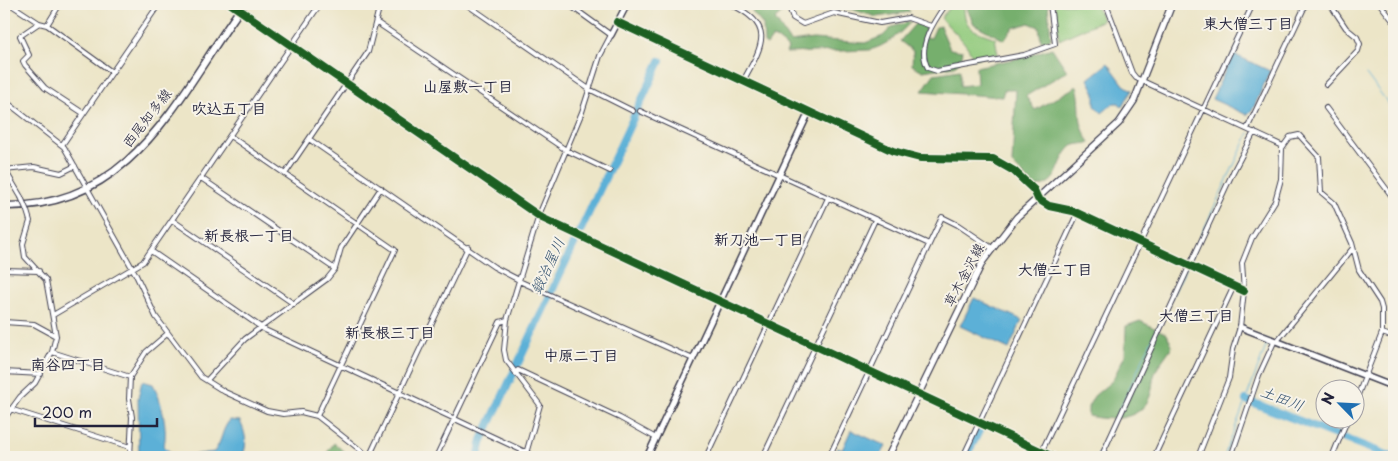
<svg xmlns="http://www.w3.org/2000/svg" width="1398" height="461" viewBox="0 0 1398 461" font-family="'Playpen Sans','Klee One',sans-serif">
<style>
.green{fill:#93cb7e;stroke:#5a765c}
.forest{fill:#76af6d;stroke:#4c6854}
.water{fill:#5bb0d7;stroke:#3e6989}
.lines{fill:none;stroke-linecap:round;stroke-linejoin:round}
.stream{stroke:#5bb0d7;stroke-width:1}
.river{stroke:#5bb0d7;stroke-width:8}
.minor-casing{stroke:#403f50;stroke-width:6}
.tertiary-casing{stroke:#403f50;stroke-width:8}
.secondary-casing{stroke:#403f50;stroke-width:8}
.primary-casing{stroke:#403f50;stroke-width:9}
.minor{stroke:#fff;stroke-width:4}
.tertiary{stroke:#fff;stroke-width:5}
.secondary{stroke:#fff;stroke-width:5.5}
.primary{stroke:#fff;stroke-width:6}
.minor-bridge-casing{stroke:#403f50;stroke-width:6;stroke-linecap:butt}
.minor-bridge{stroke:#fff;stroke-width:4}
.cycleway-casing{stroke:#f7f3e8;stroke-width:11}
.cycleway{stroke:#1b5e20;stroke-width:8}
.labels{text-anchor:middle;stroke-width:4;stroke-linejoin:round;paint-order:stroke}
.street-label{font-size:14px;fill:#22223b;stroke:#f7f3e8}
.neighbourhood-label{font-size:15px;font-weight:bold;fill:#22223b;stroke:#f7f3e8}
.water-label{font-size:15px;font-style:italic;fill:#365472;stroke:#f7f3e8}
</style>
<rect width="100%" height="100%" fill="#f7f3e8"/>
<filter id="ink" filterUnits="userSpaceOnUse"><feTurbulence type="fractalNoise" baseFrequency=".02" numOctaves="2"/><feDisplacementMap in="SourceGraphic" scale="10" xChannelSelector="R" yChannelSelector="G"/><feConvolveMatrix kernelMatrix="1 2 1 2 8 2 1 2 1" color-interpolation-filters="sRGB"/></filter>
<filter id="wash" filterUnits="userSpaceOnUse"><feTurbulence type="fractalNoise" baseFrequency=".0096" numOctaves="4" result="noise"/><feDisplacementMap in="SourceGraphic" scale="20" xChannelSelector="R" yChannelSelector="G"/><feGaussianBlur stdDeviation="1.12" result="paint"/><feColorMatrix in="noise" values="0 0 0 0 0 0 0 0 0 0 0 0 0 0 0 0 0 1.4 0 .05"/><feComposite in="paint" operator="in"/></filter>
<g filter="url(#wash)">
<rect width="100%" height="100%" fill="#ece5c7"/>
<path class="green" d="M952 4H964C963 30 974 30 995 38L998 54 973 59C969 43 952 31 941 18Z
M1055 4H1095L1103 20 1059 40Z"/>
<path class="forest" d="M755 4H783L787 9 775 19 790 42 813 39 865 43 883 36 892 27 912 21C899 34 887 46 869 50L786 53 788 48 777 39 772 38 767 45 764 43 763 25 752 12Z
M824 4 891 6C900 2 905 5 910 12L877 17 851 9 825 8Z
M969 4H1048L1051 39 1041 41 1039 27 1029 23 1013 28 1004 40 974 24 967 9Z
M916 23 925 27V37L931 38 936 27 940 26 950 49 963 51 961 60 955 66 923 71 912 65 913 51 900 41Z
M1052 48 1067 71 1026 96 1035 110 1077 86C1083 108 1075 121 1090 142 1084 145 1075 143 1071 147 1055 162 1062 184 1035 187L1012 164 1016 90H1004L1002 97 922 91 934 74 960 70V86L977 84 976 67 1024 57Z
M1140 321 1167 334 1172 346C1167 355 1159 363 1155 373 1152 380 1153 389 1150 396 1141 421 1110 421 1088 416V407L1094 396 1112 381 1125 355 1126 326Z
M334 443 350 457H324Z"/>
<path class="water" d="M1233 54 1270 71 1253 109 1247 115 1212 99Z
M1108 63 1124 85 1132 90 1122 107 1119 103H1114L1102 113 1095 106V93L1088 79Z
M974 298 1022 320 1009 349 960 326Z
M142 381 153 384C162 401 168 428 164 446L175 457H139L138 398Z
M230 420 240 421C246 434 248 445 242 457H177L214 452C223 440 221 430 230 420Z
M851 430 886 446 880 457H834L838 448 842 450Z"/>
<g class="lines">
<path class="stream" d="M1366 74 1394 111
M1097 457 1249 133
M1224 457 1268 341 1254 335"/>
<path class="river" d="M1246 400 1392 457
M478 457 482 440 660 61
M966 457 980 429"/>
</g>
</g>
<g filter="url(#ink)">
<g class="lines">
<g class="minor-casing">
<path id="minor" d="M10 4 39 23 47 25 112 72
M231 4 542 218 1053 457
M466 4 589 89 633 111
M730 4C776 25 763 45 743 81
M788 4 793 18 803 24 834 13 880 23 908 18 931 26
M946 4C934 21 916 47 928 68L937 71 1024 55 1055 44 1050 4
M1106 4 1132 73 1136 78 1283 146
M1380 4 1394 22
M376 22 566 150 610 171
M39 23 20 36 29 55 23 61 25 65 45 88 83 113
M47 25 60 4
M1326 85 1358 51 1360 44 1357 37 1346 28 1330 4
M4 100 64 147 135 273 156 317 201 377 225 392 267 411 283 414 301 412 317 416 369 457
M1326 108 1394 199
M640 111 929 244
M1247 129 1306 4
M230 136 395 250 317 416
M309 139 494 267 519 280
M62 145 159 4
M4 170 34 167 61 173 75 166
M5 170 21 197
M285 174 368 52 380 4
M201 178 335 269
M1038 199 1052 207 1073 211 1244 291
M172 220 294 304
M151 251 265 330 536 457
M4 270 39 271
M519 281 693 359
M53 315 143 262 320 4
M4 322 34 324 56 336
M1382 333 1394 337
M1277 341 1353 248
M52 352 130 377
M4 372 41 374
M516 374 518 370 620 418 656 438
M207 380 245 339 327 279 335 269 341 248 381 188
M10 409 130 447
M4 419 20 397 35 383 52 352 56 336 46 280 25 257 23 244 30 221 27 211
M130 457 132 417 129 399 130 377 146 352 167 334
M369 457 468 247
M436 457 500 322 507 320
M525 457 540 405 506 360 504 350 507 320 539 215 582 112 600 56 611 35 568 4
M706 457 828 198
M763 457 875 220
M829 457 942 217 958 225 992 248
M963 457 1077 214
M1039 457 1253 4
M1101 457 1233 172 1254 132
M1154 457 1233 288
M1198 457 1229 378 1233 349 1240 327 1244 291 1242 263 1252 238 1275 201 1281 179 1282 148 1290 137 1299 135 1319 157 1321 192 1334 203 1352 243 1359 270 1380 302 1382 309V333L1356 400
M1231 457 1259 375 1275 340
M1332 457 1348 418"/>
</g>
<g class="tertiary-casing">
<path id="tertiary" d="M617 22 893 151 920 158 993 159 1014 171 1034 190 1038 199
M611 35 627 4
M1240 327 1394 387
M647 457 809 112"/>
</g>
<g class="secondary-casing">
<path id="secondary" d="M888 457 983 261 1017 217 1119 123 1134 101 1172 4"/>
</g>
<g class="primary-casing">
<path id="primary" d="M4 206C135 208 178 94 244 4"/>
</g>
<use href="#minor" class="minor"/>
<use href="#tertiary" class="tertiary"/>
<use href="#secondary" class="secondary"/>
<use href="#primary" class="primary"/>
<g class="minor-bridge-casing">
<path id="minor-bridge" d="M21 197 27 211"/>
</g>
<use href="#minor-bridge" class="minor-bridge"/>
<g class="cycleway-casing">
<path id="cycleway" d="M231 4 542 218 1053 457
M617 22 893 151 920 158 993 159 1014 171 1034 190 1038 199 1049 206 1073 211 1244 291"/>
</g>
<use href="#cycleway" class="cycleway"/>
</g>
</g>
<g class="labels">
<g class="street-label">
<text transform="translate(147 118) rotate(-52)" y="5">西尾知多線</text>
<text transform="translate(964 275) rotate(-62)" y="5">草木金沢線</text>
</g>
<g class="neighbourhood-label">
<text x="1248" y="29">東大僧三丁目</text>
<text x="468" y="92">山屋敷一丁目</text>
<text x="229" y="114">吹込五丁目</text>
<text x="249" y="241">新長根一丁目</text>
<text x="759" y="245">新刀池一丁目</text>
<text x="1055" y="275">大僧二丁目</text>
<text x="1196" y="321">大僧三丁目</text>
<text x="390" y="338">新長根三丁目</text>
<text x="581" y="361">中原二丁目</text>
<text x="68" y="370">南谷四丁目</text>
</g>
<g class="water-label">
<text transform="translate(548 266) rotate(-65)" y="5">鍛治屋川</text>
<text transform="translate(1282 399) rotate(21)" y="5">土田川</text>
</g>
</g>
<rect width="1398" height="461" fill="none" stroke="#f7f3e8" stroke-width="20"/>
<g transform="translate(1340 404) rotate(294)"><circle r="24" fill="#f7f3e8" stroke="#a29fa3"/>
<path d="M0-4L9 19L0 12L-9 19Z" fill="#1f6fb2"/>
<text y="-8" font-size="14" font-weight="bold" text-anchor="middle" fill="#22223b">N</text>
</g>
<path d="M35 418v8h122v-8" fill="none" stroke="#22223b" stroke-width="2.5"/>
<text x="42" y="418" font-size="15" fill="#22223b" stroke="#f7f3e8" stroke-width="4" paint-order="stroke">200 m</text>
</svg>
